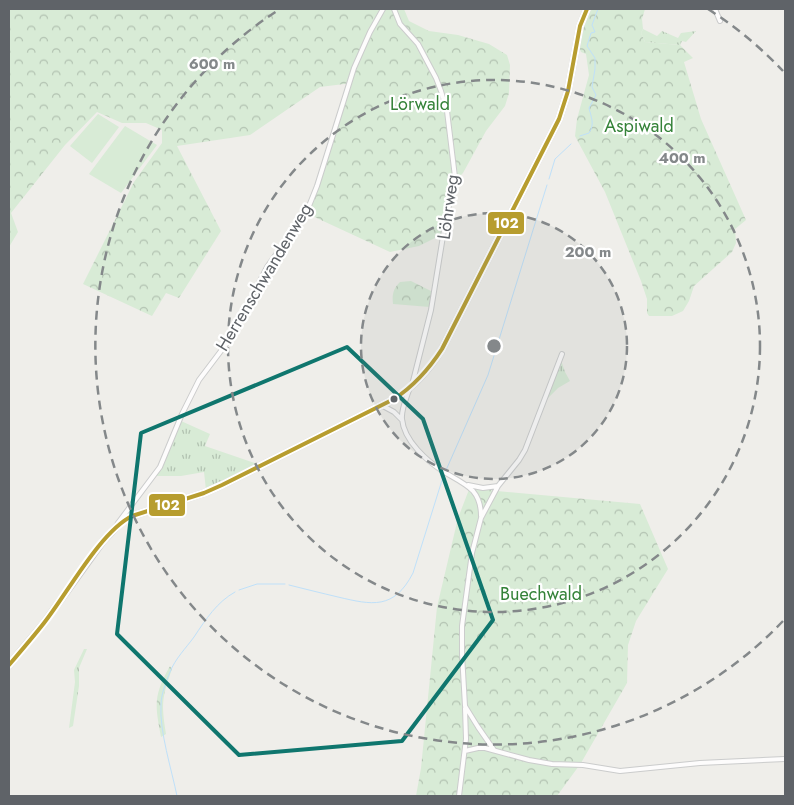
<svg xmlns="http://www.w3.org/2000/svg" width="794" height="805" viewBox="0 0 794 805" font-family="Jost,sans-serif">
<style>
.grass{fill:url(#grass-tufts)}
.forest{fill:url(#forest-crowns)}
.green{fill:#d8ebd6}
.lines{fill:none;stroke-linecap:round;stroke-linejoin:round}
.stream{stroke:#bfe0f9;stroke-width:1}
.street-casing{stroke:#cbcccc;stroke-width:6}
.secondary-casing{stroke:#cacacb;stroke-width:8}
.street{stroke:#fdfcfc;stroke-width:4}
.secondary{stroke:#fdfcfc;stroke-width:5.5}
.bus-1-casing{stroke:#fff;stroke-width:8}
.bus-1{stroke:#b79d2f;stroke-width:4}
.marked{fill:none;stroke:#0f766e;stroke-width:4;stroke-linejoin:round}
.ring{fill:none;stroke:#84888a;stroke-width:2.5;stroke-dasharray:9 6}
.bus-dot{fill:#5f6368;stroke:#fff;stroke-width:2}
.labels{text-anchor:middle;stroke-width:4.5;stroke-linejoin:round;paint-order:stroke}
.park-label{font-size:18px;fill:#348238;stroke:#fff}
.street-label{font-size:18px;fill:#5f6368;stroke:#fff}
.centre{fill:#84888a;stroke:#fff;stroke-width:2.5}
.ring-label{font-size:15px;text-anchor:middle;font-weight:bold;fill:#84888a;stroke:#fff;stroke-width:4.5;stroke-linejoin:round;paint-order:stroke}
.line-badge{stroke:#fff;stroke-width:2}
.badge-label{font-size:14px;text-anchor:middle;font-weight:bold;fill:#fff}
</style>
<defs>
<pattern id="grass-tufts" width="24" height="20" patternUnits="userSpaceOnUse" patternTransform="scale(1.25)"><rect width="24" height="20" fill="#d8ebd6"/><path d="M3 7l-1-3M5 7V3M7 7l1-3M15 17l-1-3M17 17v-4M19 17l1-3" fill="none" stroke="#b2c2b1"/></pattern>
<pattern id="forest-crowns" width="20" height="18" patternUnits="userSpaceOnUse" patternTransform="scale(1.25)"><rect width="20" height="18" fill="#d8ebd6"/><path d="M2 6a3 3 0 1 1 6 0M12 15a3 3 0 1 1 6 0" fill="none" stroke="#b2c2b1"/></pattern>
</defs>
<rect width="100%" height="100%" fill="#efeeea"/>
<path class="grass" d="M643 29 657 36 662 31 678 38 681 33 696 31 686 42 682 41 680 45 645 42 641 33Z
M561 360 565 372 570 381 558 388 545 401Z
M181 421 210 434 205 446 260 465 206 490 204 472 181 476H155Z
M84 649H87L79 668V686L73 726 69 728 75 682 74 670Z"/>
<path class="forest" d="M9 9H404L409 21 429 31 458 35 489 44 507 55 510 65 509 93 505 106 486 131 463 173 454 182 443 234 419 246 390 252 308 214 352 83 320 87 250 135 177 146 221 231 179 298 166 293 152 316 83 284 134 182 162 143V130L146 123H122L97 112 65 145 11 213 18 232 9 247Z
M589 9H645L642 19 643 29 641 33 645 42 680 45 693 58 684 62 701 119 746 220 735 229 736 243 732 252 694 286 689 301 683 311 672 316H649L647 313V299L641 281 605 192 575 136 577 119 589 75 586 54 581 52C575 38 584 21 589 9Z
M411 281 433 292 430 307 393 304C392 295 393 289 400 282Z
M470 487 497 491 640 504 668 569 636 621 628 645 627 683 581 763 557 796H416L421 768 437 607 458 518Z
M170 666 172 669C162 697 161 704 166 734L161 737C155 705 153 696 170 666Z"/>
<path class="green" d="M98 114 119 127 92 163 70 146Z
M125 126 157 145 121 193 89 174Z"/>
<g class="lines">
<path class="stream" d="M580 136 589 133C595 124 591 117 589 108L596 95 592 87 595 69V58L587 46 591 33 595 32 592 25 598 9
M549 179 555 159 571 144
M289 585C305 589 321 593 338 597 372 605 394 610 413 573L443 477 488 375 547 185
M239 590 257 584H285
M177 796C172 771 159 730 161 705 161 694 166 682 170 672 175 659 186 648 194 637 206 619 217 602 235 592"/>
<g class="street-casing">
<path id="street" d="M394 9 400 24 418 44 436 78 441 91 447 111 455 177 445 224 431 310 412 385
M715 9 720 21
M409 390C406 399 401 410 402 419 404 441 427 461 444 472 454 478 465 483 473 491 479 498 481 507 481 516
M383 406 394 412 401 419
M468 485 483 488 498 486
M118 523 160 467 182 414 199 380 230 339 267 267 307 211 317 186 354 68 370 32 383 9
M494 750 478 727 465 706 462 654V626L472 553 481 518 498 486 519 460 525 450 562 354
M465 751 478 748H485L529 760 552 764 583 765 620 771 700 763 785 759
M459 796 466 739 465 708"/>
</g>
<g class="secondary-casing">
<path id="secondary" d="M9 665 44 623 103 541 122 521 132 516 204 493 222 485 394 399C415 386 429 370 442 349L559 119 568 91 580 26 587 9"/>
</g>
<use href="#street" class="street"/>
<use href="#secondary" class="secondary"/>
<g class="bus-1-casing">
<path id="bus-1" d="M9 665C21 651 33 637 44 623 67 594 100 532 132 516L204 493 222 485 394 399C414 386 429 369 442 349L559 119 568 91 580 26 587 9"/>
</g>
<use href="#bus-1" class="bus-1"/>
</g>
<path class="marked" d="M347 347 423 419 493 620 402 741 239 755 117 634 141 433Z"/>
<circle cx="494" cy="346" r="133" fill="#84888a" fill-opacity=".12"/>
<g class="ring">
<circle cx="494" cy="346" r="133"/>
<circle cx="494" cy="346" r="266"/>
<path d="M783 621A399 399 0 1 1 280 9M708 9A399 399 0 0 1 783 71"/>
</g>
<circle class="bus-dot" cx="394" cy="399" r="4.5"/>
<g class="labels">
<g class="park-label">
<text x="420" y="110">Lörwald</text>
<text x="639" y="132">Aspiwald</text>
<text x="541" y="600">Buechwald</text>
</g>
<g class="street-label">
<text transform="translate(448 207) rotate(-82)" y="6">Löhrweg</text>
<text transform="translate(264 277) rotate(-59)" y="6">Herrenschwandenweg</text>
</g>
</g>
<circle cx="494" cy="346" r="8" class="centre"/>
<g class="ring-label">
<text x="212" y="69">600 m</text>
<text x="682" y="163">400 m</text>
<text x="588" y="257">200 m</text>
</g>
<g class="line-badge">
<rect x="487" y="211" width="38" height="24" rx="5" fill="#b79d2f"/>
<rect x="148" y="493" width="38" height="24" rx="5" fill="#b79d2f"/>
</g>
<g class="badge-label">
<text x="506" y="228">102</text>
<text x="167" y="510">102</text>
</g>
<rect width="794" height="805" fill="none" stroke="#5f6368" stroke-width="20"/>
</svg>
